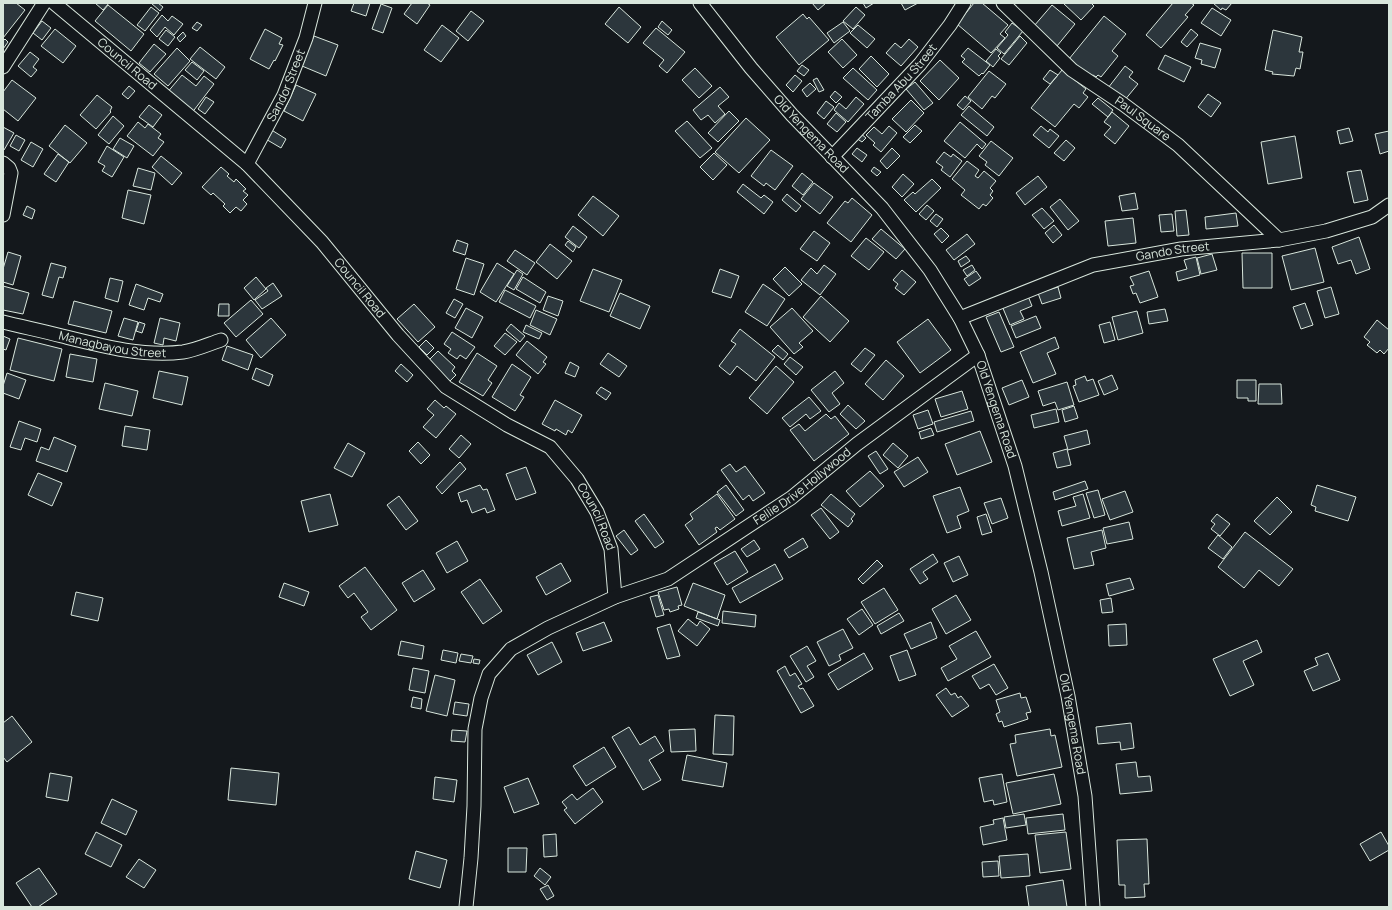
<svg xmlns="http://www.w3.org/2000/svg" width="1392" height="910" viewBox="0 0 1392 910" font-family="Manrope,sans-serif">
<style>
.building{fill:#2c363c;stroke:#d8e6dc}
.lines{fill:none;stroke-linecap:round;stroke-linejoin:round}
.minor-casing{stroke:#d8e6dc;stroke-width:15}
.minor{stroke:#14181c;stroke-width:13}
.labels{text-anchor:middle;stroke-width:3;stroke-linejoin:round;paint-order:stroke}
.street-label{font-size:12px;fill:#d8e6dc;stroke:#14181c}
</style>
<rect width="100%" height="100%" fill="#14181c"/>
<path class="building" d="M3 3H16L25 10 3 38Z
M95 3H109L103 10Z
M151 3H158L163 7 160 11Z
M354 3H370L366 16 351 11Z
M412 3H427L430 5 417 24 404 14Z
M812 3H826L818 10Z
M863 3H874L866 8Z
M901 3H918L905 10Z
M974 3H982L1008 25 1000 34 1005 38 991 53 957 24Z
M1063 3H1091L1094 6 1081 20Z
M1173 3H1191L1194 5 1185 15 1188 17 1161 48 1146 35Z
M1213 3H1232L1226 10 1222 8 1221 10Z
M381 4 392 8 383 33 372 29Z
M108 5 144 34 131 51 95 21Z
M1052 5 1075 24 1057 46 1034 26Z
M151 7 159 13 145 31 137 25Z
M619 7 641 27 628 43 605 24Z
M856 7 865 15 853 29 843 21Z
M1212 8 1231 20 1221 36 1201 23Z
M471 11 484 21 468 41 456 31Z
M803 14 807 19 809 17 829 40 799 65 776 37Z
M162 15 168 21 172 16 183 24 174 35 165 27 157 37 150 30Z
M1104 16 1126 34 1112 51 1118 56 1101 77 1098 75 1096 77 1093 75 1090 77 1069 59Z
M42 21 51 28 42 40 33 33Z
M662 21 672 30 668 35 658 27Z
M197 22 202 25 197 31 192 28Z
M843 22 850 31 834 43 827 33Z
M1012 23 1023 31 1004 54 997 48 1008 35 1005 32Z
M442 25 459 38 441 62 424 50Z
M858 25 875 39 867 48 850 33Z
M656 28 685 52 667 73 659 66 664 60 643 43Z
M55 29 76 46 63 63 41 46Z
M265 29 282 38 279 44 283 45 275 61 274 60 269 69 250 59Z
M1191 29 1198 35 1187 47 1181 42Z
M166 30 175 37 168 46 159 39Z
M1273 30 1302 37 1299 52H1303L1300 69 1296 68 1294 76 1272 74 1273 72 1265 70Z
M183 32 186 36 180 42 177 38Z
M314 36 338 45 326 76 302 66 305 60 301 58 311 43Z
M1020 36 1027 43 1009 65 1001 59Z
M5 39 8 42 3 49V41Z
M842 39 857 55 843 68 828 52Z
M909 39 918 47 901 66 886 53 895 43 901 48Z
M1200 43 1221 49 1215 68 1201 64 1202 60 1195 58Z
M154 44 166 54 150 72 139 63Z
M200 47 225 67 216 79 190 59Z
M177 48 190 61 168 86 154 74Z
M968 48 990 65 983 74 982 73 979 76 962 62 965 59 961 56Z
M996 49 1001 53 998 56 1000 58 993 67 986 61Z
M30 52 39 59 33 67 37 70 31 77 18 66Z
M1165 55 1191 67 1184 82 1158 69Z
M871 56 889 74 877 87 859 69Z
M940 60 959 78 939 100 920 81Z
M192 62 204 71 197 80 185 70Z
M802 65 809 70 804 76 797 71Z
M1125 66 1133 72 1129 77 1138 84 1124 101 1108 88Z
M695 68 712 86 699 98 682 80Z
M853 68 877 90 868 100 843 78Z
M1050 70 1058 75 1050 84 1043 79Z
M1062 70 1086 89 1083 93 1088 97 1079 108 1074 104 1055 127 1031 108Z
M989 71 1006 84 995 98 992 96 982 109 968 97Z
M182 75 196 86 204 76 214 84 191 114 166 94Z
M795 75 802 81 793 92 786 85Z
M817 78 824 90 819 92 813 80Z
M12 80 36 98 18 121 3 109V92Z
M915 82 933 103 924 110 906 89Z
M810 83 816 89 807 97 802 90Z
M296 85 316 94 303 121 284 111Z
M129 86 135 91 128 99 122 94Z
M720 87 729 97 718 106 725 114 715 123 708 115 701 120 693 110Z
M835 91 842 97 836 103 830 97Z
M1208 94 1221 103 1211 117 1198 107Z
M97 95 112 107 110 111 111 112 96 129 80 115Z
M965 96 971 101 963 110 957 105Z
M206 97 214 102 205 114 198 109Z
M856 97 864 104 848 122 834 110 839 103 846 109Z
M1098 98 1113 110 1108 117 1092 104Z
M911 100 924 113 906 132 892 119Z
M826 101 834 107 824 119 817 113Z
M149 105 162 115 153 127 139 117Z
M969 106 994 127 987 136 961 115Z
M729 111 739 121 718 142 708 133Z
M1112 112 1129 126 1115 144 1104 135 1111 127 1104 122Z
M836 113 846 122 837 132 827 124Z
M113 116 124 126 109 144 98 135Z
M746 118 770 140 739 173 715 152Z
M687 121 712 148 700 158 675 131Z
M138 122 145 128 148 124 161 134 158 138 164 142 153 156 127 136Z
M960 122 986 144 982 149 977 144 965 158 944 141Z
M65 125 87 143 70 163 49 146Z
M915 125 922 131 910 143 903 137Z
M889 126 897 133 881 152 873 145 875 143 866 135 874 127 882 134Z
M1041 126 1048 132 1050 129 1059 136 1049 148 1033 135Z
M3 127 14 133 4 150 3 149Z
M1349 128 1353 141 1340 144 1337 131Z
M270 129 286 139 281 148 264 138Z
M1389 131V151L1380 154 1375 134Z
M860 133 866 138 862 142 856 138Z
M16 135 25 140 19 151 10 146Z
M1295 136 1302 178 1268 184 1261 142Z
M120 138 134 146 127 158 113 149Z
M1066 140 1075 148 1064 161 1054 153Z
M991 141 1013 158 999 176 985 165 987 162 979 156Z
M31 142 43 149 33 167 21 160Z
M107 146 124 157 112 177 102 171 105 166 98 162Z
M857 148 867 155 862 162 852 154Z
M892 148 900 156 887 169 880 161Z
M771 150 793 166 775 190 766 183 764 186 751 176Z
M944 152 951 157 953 154 962 161 950 177 941 170 943 167 936 162Z
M714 153 727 165 713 180 700 167Z
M58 154 69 162 56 182 44 174Z
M161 156 182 173 172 185 152 167Z
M967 161 979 170 975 176 978 178 984 171 996 181 990 188 993 191 990 195 993 198 986 206 983 204 979 209 961 195 965 190 952 179Z
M221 167 229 174 227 176 234 182 236 179 246 189 243 191 248 195 243 200 247 204 241 211 236 207 230 213 223 206 225 204 213 193 211 195 202 187Z
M874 167 881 172 877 176 871 171Z
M138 168 155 173 151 190 133 186Z
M1361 170 1368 200 1354 203 1347 172Z
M802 173 813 182 803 195 792 186Z
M903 174 914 184 902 197 892 187Z
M1038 176 1047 187 1025 205 1016 193Z
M932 179 941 188 916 212 904 200 913 192 915 194Z
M814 183 833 197 820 214 801 199Z
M743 184 761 198 764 195 773 202 764 214 737 192Z
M128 190 151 195 144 224 122 218Z
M1135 193 1138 209 1122 211 1119 196Z
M787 194 801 206 796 212 782 200Z
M593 196 619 216 603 236 578 215Z
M852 198 872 215 851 242 827 223 845 201 848 203Z
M1060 199 1079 221 1068 230 1050 207Z
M927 205 934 211 926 220 919 214Z
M27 206 35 210 32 219 23 215Z
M1042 208 1054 221 1044 229 1032 215Z
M1186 210 1189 235 1177 236 1175 211Z
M1236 213 1238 226 1206 229 1205 217Z
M936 214 943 219 937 227 930 221Z
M1172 214 1174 231 1161 232 1159 215Z
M1133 218 1136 243 1108 246 1105 221Z
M1054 225 1062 235 1053 243 1045 233Z
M573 226 587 237 579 248 565 237Z
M941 228 949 236 942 243 934 234Z
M881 229 905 249 896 259 872 239Z
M814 231 830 243 817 261 800 249Z
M967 234 975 244 954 260 946 250Z
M1359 237 1370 269 1356 274 1351 260 1338 264 1332 247Z
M866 238 884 252 869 270 851 256Z
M457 240 468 244 465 255 453 251Z
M568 241 576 247 573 252 565 245Z
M550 244 572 261 557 279 536 262Z
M1315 248 1324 282 1291 290 1282 256Z
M515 250 535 263 527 275 507 261Z
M8 252 21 256 13 285 3 282V269Z
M1242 253H1272V288H1243Z
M1212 254 1217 270 1201 274 1197 258Z
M966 256 970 261 961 267 958 261Z
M1196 257 1200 275 1178 281 1176 272 1187 269 1184 260Z
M466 258 484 264 474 295 456 289Z
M51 263 66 267 63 278 59 277 53 298 42 295Z
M497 263 514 274 496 302 480 292Z
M824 265 836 274 820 295 801 280 811 268 817 274Z
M972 265 975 270 967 276 963 270Z
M785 267 802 284 789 296 773 279Z
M593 269 622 280 609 312 580 301Z
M720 269 739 276 731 298 712 292Z
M517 270 523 274 514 290 507 286Z
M902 270 916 282 904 295 895 288 898 284 893 280Z
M976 271 981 278 969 286 964 279Z
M1149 271 1158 297 1140 303 1136 293 1133 294 1130 286 1134 285 1130 277Z
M256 277 266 289 254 300 244 288Z
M523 277 546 292 540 303 516 289Z
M110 278 123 281 118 302 105 298Z
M273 283 282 296 262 309 255 300 268 291 266 288Z
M136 284 163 294 160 302 148 298 144 310 129 305Z
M763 284 785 299 767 326 745 312Z
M3 286 29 293 23 314 3 310Z
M1058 287 1061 298 1042 304 1038 293Z
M1331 287 1339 314 1325 318 1317 291Z
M505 290 536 306 530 318 499 302Z
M620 293 650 306 640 329 610 316Z
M548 296 563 301 558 316 543 310Z
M821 296 849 321 830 342 803 317Z
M1028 296 1032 306 1020 311 1024 319 1010 325 1002 306Z
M454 299 463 304 455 318 446 313Z
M251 300 263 314 236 337 224 323Z
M74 301 112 311 106 333 68 324Z
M1305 303 1313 325 1301 329 1293 307Z
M219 304H229V316H218Z
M414 304 435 327 418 342 397 319Z
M466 308 483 317 472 338 455 328Z
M792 308 813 331 799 343 803 347 794 354 770 327Z
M1165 309 1168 321 1149 324 1147 312Z
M536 310 557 319 550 335 530 325Z
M1137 311 1143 333 1118 340 1112 317Z
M999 312 1014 347 1001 352 986 317Z
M1036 316 1041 328 1016 338 1011 326Z
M124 318 138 322 133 340 118 336Z
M160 318 180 323 176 341 164 338 163 345 154 343Z
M271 318 286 335 261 358 246 340Z
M928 319 951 350 920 373 897 342Z
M1377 320 1389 330V348L1384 354 1380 350 1377 353 1367 345 1370 342 1364 337Z
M139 322 145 324 142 333 136 331Z
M1110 322 1115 340 1104 343 1099 325Z
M511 324 525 336 520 342 506 330Z
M526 325 542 333 539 339 523 332Z
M740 329 775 357 756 381 737 366 730 375 719 366 736 344 731 341Z
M452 332 475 347 466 359 460 355 457 359 448 353 451 349 444 344Z
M505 333 517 342 505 355 494 346Z
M3 336 10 339 6 350 3 349Z
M1055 337 1059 348 1047 353 1056 374 1033 383 1020 352Z
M18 338 62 349 54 381 10 370Z
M426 340 434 348 427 355 419 347Z
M527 341 547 357 543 362 546 364 538 374 516 355Z
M778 345 788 354 783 360 772 351Z
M227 346 253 355 248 370 222 360Z
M865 348 875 355 861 372 851 364Z
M438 351 455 367 452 371 456 375 450 381 429 360Z
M477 353 497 366 488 380 492 383 483 396 459 382Z
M608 353 627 366 619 377 600 364Z
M70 354 97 359 93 382 66 377Z
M790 357 803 367 796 375 784 364Z
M886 360 904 376 883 400 865 384Z
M570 362 579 367 575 377 565 373Z
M401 364 413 375 407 382 395 371Z
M512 364 531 377 520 395 524 397 515 411 492 397Z
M776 366 794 382 767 414 749 398Z
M256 368 273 375 269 386 252 379Z
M159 371 188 377 182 405 153 398Z
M835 371 844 383 832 393 840 404 829 412 811 390Z
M7 373 26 380 19 399 3 393V386Z
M1112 375 1118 389 1104 395 1098 381Z
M1085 376 1087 381 1093 379 1099 395 1079 402 1073 386 1076 385 1075 380Z
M1022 380 1029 397 1009 405 1002 388Z
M1237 380H1256V401H1248V398H1237Z
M1067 382 1074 405 1058 410 1055 402 1043 406 1038 391Z
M105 383 138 391 132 416 99 409Z
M1259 384H1281L1282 404H1258Z
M601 387 611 393 606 400 596 393Z
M962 391 968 409 941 417 935 399Z
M809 397 821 411 810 419 806 414 790 427 782 418Z
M435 400 444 408 446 406 456 414 436 438 423 427 434 415 427 409Z
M555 400 582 415 572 433 568 430 566 435 556 429 555 431 542 424Z
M848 405 865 421 856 429 840 414Z
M1074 406 1078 418 1065 422 1062 410Z
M1056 409 1059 422 1034 428 1031 415Z
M928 410 933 424 918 429 913 415Z
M971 411 974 421 937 432 934 422Z
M826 414 831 419 835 416 849 434 814 461 790 430 799 424 805 431Z
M19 421 41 429 37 442 25 438 21 450 10 447Z
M125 426 150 430 147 450 122 446Z
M931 428 934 435 921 439 919 432Z
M1087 430 1090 444 1068 450 1064 436Z
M980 431 992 462 957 475 945 444Z
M461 435 471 444 459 458 449 449Z
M54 437 76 446 67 472 36 461 41 447 49 450Z
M418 442 430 455 421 464 409 451Z
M348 443 365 453 352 477 334 468Z
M893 443 908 456 898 468 883 455Z
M1067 449 1071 465 1057 468 1053 453Z
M876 451 888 469 880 474 868 456Z
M918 457 928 472 904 487 894 472Z
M460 462 466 469 442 494 436 487Z
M730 464 736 472 745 466 765 493 753 501 749 495 743 500 721 470Z
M526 467 536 493 516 500 506 474Z
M870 471 884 486 860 507 846 491Z
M38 473 62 483 52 506 28 495Z
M1085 481 1088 489 1055 500 1053 492Z
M480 485 483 490 487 489 495 510 487 513 485 508 472 513 467 500 461 502 458 493Z
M726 485 744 510 736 516 717 492Z
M1317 485 1356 497 1348 521 1315 511 1316 507 1311 505Z
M960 487 969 511 957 516 961 528 947 533 933 496Z
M1098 490 1105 515 1094 518 1086 493Z
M1125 491 1133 512 1110 520 1102 499Z
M330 494 338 525 309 532 301 501Z
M717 494 735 519 720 530 717 527 715 528 717 532 699 545 685 525 693 519 690 514Z
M831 494 855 514 851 519 853 521 848 527 821 505Z
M1083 494 1090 518 1062 526 1058 511 1076 506 1073 497Z
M399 496 418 521 406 530 387 505Z
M1277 497 1292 512 1270 535 1254 521Z
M1001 498 1008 518 992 524 984 503Z
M821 508 839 532 830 539 811 515Z
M644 514 664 542 655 548 635 521Z
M986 514 992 532 982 535 977 517Z
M1217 514 1230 524 1220 536 1211 529 1215 524 1211 521Z
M1129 522 1133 539 1107 544 1103 528Z
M624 530 638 550 631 555 616 536Z
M1102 530 1106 548 1091 552 1094 565 1074 569 1067 538Z
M1245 532 1293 569 1279 586 1259 570 1244 588 1218 567Z
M1218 535 1232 547 1223 559 1208 548Z
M803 538 808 547 789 558 784 550Z
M754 540 760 549 747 557 741 549Z
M457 541 468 561 447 573 436 553Z
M735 551 748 572 727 585 714 563Z
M933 554 938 562 923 572 928 579 920 584 910 569Z
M959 556 968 575 953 582 944 563Z
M877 560 883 566 863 584 858 579Z
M561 563 571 581 546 595 536 577Z
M775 564 783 579 740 603 732 588Z
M365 567 397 610 371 630 361 617 368 612 354 593 348 598 339 586Z
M423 570 435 589 414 602 402 583Z
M1130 578 1134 589 1109 596 1106 584Z
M480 579 502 611 483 624 461 592Z
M284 583 309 592 304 606 279 597Z
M693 583 725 595 717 619 684 606Z
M677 587 682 605 678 606 679 609 670 612 669 609 664 610 658 592Z
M884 588 898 610 875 624 861 602Z
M76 592 103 598 98 621 71 615Z
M658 595 664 615 656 617 650 597Z
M956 595 971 620 946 634 932 609Z
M1111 598 1113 612 1102 613 1100 600Z
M862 609 873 625 859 635 847 619Z
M723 611 756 615 755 627 722 623Z
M698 612 720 620 718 626 696 618Z
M899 613 904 621 881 634 877 626Z
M688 619 697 626 700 621 710 629 697 646 678 631Z
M604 622 612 641 583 651 576 633Z
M931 622 937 638 911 649 904 634Z
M670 624 680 656 667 659 657 628Z
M1126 624 1127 645 1109 646 1108 625Z
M843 629 853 648 839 655 841 660 829 666 817 642Z
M976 631 991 657 948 681 941 668 957 659 949 646Z
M1257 640 1262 652 1243 661 1254 685 1230 696 1213 659Z
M401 641 424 646 422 659 398 655Z
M552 642 562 662 538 675 527 655Z
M807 646 816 661 807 666 814 677 806 682 790 656Z
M443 650 458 653 456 663 441 660Z
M907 650 916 675 899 681 890 656Z
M864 653 873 669 838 690 828 674Z
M1328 653 1340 680 1313 691 1304 671 1318 665 1315 658Z
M461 654 473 656 471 663 459 661Z
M474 659 480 660 479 664 473 663Z
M994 664 1008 688 996 695 989 684 980 689 972 676Z
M785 666 790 676 795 673 802 684 798 686 800 689 803 688 814 706 801 713 777 671Z
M413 668 429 671 425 693 409 690Z
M435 675 455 680 447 716 426 711Z
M946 688 951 695 955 693 958 698 961 696 969 706 952 717 936 695Z
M1020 693 1021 698 1026 697 1031 712 1026 713 1028 719 1004 727 1002 721 999 722 996 714 1000 712 996 700Z
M413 697 422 699 421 709 411 707Z
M455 702 469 704 467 716 453 714Z
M715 715 734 716 733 755 713 754Z
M12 716 32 742 7 762 3 757V723Z
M1131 723 1134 748 1121 750 1120 742 1098 744 1096 727Z
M629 727 640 745 655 736 664 751 649 760 661 780 643 790 612 737Z
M695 729 696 751 671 752 669 730Z
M1050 729 1051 736 1055 735 1062 767 1017 776 1010 744 1016 743 1015 735Z
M452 730 467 731 465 742 451 741Z
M604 747 616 767 586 786 573 766Z
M687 755 727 763 723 787 682 780Z
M1136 762 1138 777 1150 776 1152 791 1120 794 1116 764Z
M231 768 279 773 276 805 228 800Z
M50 773 72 777 68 801 46 797Z
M1002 774 1007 802 994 805 993 800 984 802 979 778Z
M1054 774 1061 804 1013 814 1006 783Z
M435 777 457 780 454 802 433 799Z
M528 778 539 804 514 813 504 787Z
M593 788 603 802 575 824 564 810 567 808 562 802 572 794 577 800Z
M112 799 137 811 126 835 101 823Z
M1024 814 1026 825 1006 828 1004 817Z
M1063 814 1065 830 1028 834 1026 818Z
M1003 818 1007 840 983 845 980 827 994 824 993 820Z
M96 832 122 845 111 867 85 854Z
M1066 832 1071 869 1040 873 1035 835Z
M1381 832 1389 846V850L1370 861 1360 844Z
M556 834 557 856 544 857 543 835Z
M1147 839 1149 884H1144L1145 897 1125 898V885H1119L1117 840Z
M508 848H527L526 872H508Z
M416 851 447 860 440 888 409 879Z
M1028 854 1030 876 1001 878 999 856Z
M139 859 156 870 144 888 126 877Z
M998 861 999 876 983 877 982 862Z
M39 868 57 894 38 907H32L16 883Z
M540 868 551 877 545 885 534 876Z
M1063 880 1067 907H1029L1026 886Z
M548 885 554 896 547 900 540 889Z"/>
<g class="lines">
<g class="minor-casing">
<g id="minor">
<path id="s1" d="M54 3 247 164 322 242 398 335 446 387 507 425 550 447 577 479 597 512 611 549 615 597"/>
<path id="s2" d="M700 3 751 68 792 115 882 208 930 270 960 318 978 355 1015 466 1041 572 1068 696 1085 796 1093 907"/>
<path id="s3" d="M1003 3 1072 70 1123 104 1178 145 1279 240"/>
<path d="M3 67 44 3"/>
<path id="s4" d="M832 157 920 64 950 25 964 3"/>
<path d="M3 163 9 168 11 173 3 215"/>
<path id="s5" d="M247 164 284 95 306 38 315 3"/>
<path id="s6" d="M960 318 1093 265 1181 249 1279 240 1326 231 1372 217 1389 205"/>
<path id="s7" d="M3 322C23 327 43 331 62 336 102 346 143 357 183 352 196 350 209 344 221 340"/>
<path id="s8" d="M466 907 471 858 474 806 475 729 481 698 489 674 511 649 548 628 615 597 668 579 791 498 857 444 978 355"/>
</g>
</g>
<use href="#minor" class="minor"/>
</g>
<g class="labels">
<g class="street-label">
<text dy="4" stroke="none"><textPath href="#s1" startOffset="95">Council Road</textPath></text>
<text dy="4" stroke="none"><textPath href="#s4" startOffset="102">Tamba Abu Street</textPath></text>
<text dy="4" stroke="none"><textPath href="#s5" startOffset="88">Sandor Street</textPath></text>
<text dy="4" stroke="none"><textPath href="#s3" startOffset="182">Paul Square</textPath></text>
<text dy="4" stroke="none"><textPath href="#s2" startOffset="172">Old Yengema Road</textPath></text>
<text dy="4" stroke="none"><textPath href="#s6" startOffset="224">Gando Street</textPath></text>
<text dy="4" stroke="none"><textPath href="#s1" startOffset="419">Council Road</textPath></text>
<text dy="4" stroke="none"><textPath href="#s7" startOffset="112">Managbayou Street</textPath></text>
<text dy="4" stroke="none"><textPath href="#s2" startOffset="508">Old Yengema Road</textPath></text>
<text dy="4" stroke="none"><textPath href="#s8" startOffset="604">Fellie Drive Hollywood</textPath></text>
<text dy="4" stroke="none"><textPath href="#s1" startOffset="755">Council Road</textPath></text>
<text dy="4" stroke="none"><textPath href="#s2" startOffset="832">Old Yengema Road</textPath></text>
</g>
</g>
<rect width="1392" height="910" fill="none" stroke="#d8e6dc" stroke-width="8"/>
</svg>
